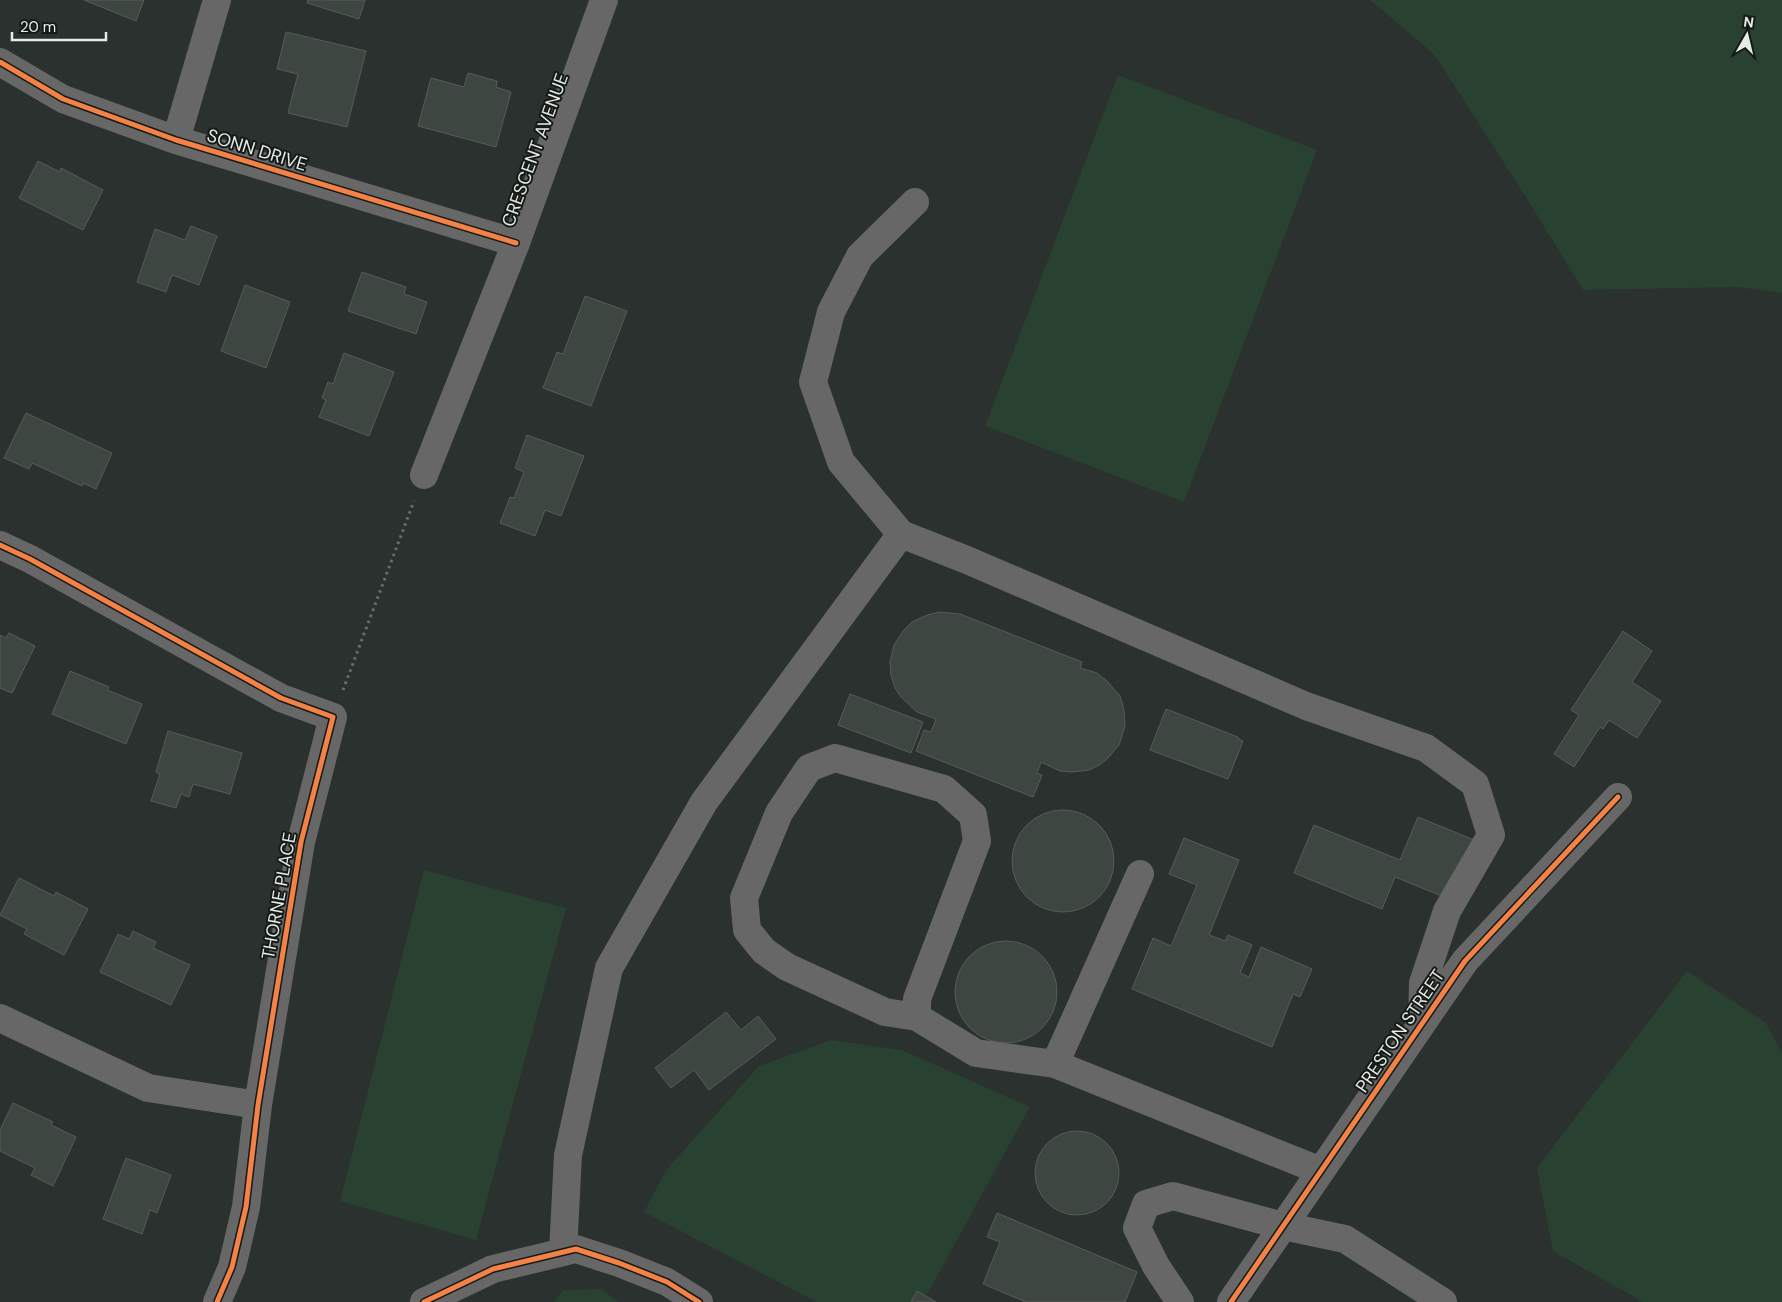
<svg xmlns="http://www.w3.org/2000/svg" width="1782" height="1302" viewBox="0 0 1782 1302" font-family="'DM Sans',sans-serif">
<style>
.green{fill:#284131}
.building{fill:#3e4641;stroke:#575c59}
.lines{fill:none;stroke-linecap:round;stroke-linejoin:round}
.path{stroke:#6c6c6c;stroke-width:3;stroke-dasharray:2.5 4;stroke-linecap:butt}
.minor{stroke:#666766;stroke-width:28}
.cycleway-casing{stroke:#151a17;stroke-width:8}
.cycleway{stroke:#f48246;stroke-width:5}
.labels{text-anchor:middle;stroke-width:4;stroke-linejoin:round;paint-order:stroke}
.street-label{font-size:18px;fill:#e5ebe7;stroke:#151a17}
</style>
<rect width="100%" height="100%" fill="#2b312e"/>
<path class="green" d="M1370 0H1782V293L1737 287 1583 290 1524 194 1434 54Z
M1118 75 1317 150 1184 502 985 426Z
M424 870 566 908 476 1240 340 1201Z
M1687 971 1766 1023 1782 1053V1302H1643L1553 1251 1537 1168Z
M831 1040 902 1050 1030 1107 923 1302H817L644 1212 667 1169 759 1066Z
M601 1289 619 1302H554L563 1290Z"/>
<path class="building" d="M84 0H144L136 21Z
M308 0H365L359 19 307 3Z
M286 32 366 51 347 127 288 113 298 74 277 69Z
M468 73 497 81 496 87 511 92 496 147 418 126 431 78 464 87Z
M38 161 60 172 61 168 103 190 83 230 19 198Z
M191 226 217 236 199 285 172 275 166 292 137 282 155 229 185 240Z
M362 272 406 287 404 294 427 302 416 334 348 311Z
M245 285 290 302 266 368 221 351Z
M585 296 627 311 591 406 543 388 557 352 563 354Z
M344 353 394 372 369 436 319 417 326 400 322 398 328 382 333 384Z
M26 413 112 453 96 489 83 483 82 486 32 463 29 469 4 458Z
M527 435 584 456 561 516 545 510 535 536 500 523 510 497 514 498 524 472 515 468Z
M940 612 960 614 1082 662 1080 668 1097 673 1107 681 1120 696 1124 710 1125 726 1119 745 1108 758 1101 764 1089 770 1072 772 1060 771 1041 762 1037 773 1042 775 1033 797 916 751 924 730 931 732 936 719 917 712 901 697 895 688 891 675 890 662 894 645 904 630 912 622 927 615Z
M1623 631 1652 651 1632 682 1661 701 1637 738 1609 720 1603 729 1600 727 1574 767 1554 754 1579 715 1571 710Z
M9 633 35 646 12 693 0 688V635L6 638Z
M70 671 109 687 107 690 142 704 126 744 52 714Z
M850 694 923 722 911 753 838 725Z
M1166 709 1238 737V739L1243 741 1228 779 1150 750Z
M168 731 242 753 230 794 193 784 189 797 181 794 176 808 151 801 160 774 156 772Z
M1012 861a51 51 0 1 1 102 0a51 51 0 1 1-102 0Z
M1418 817 1474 840 1449 899 1395 877 1382 909 1294 873 1314 825 1400 860Z
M1184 838 1239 860 1209 935 1225 941 1228 935 1252 945 1240 973 1249 977 1261 947 1312 969 1300 997 1293 994 1272 1047 1132 989 1153 938 1171 946 1197 885 1169 874Z
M19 878 54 896 56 892 88 909 64 955 24 934 27 929 0 915Z
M133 931 156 942 153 948 190 965 171 1005 100 972 118 934 129 939Z
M955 992a51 51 0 1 1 102 0a51 51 0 1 1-102 0Z
M726 1012 741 1030 758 1016 776 1039 709 1090 694 1070 671 1088 655 1068Z
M13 1103 53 1122 51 1125 76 1137 53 1186 31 1175 35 1168 0 1151V1130Z
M1035 1173a42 42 0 1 1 84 0a42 42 0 1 1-84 0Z
M126 1158 171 1175 157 1213 150 1210 142 1234 103 1219Z
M997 1213 1137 1272 1125 1302H1026L983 1284 1000 1242 987 1237Z
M917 1291 936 1302H911Z"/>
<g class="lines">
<path class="path" d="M343 690 414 501"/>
<path class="minor" d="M0 62 63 99 176 140 516 243
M176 140 217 0
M424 475 516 243 604 0
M901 534 841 462 813 382 831 312 860 256 915 202
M0 545 30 559 281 698 333 717 301 842 258 1105 246 1207 232 1267 217 1302
M1140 874 1055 1064 1321 1171
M917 1017 885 1012 787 967 764 951 747 930 744 898 779 813 809 768 835 758 944 789 973 815 977 841 917 999V1017L976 1053 1055 1064
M0 1018 148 1088 258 1105
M563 1252 568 1155 609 968 704 802 901 534 967 560 1306 706 1426 748 1475 784 1491 835 1447 911 1423 983 1422 1023
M424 1302 493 1269 576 1249 619 1263 667 1282 699 1302
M1180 1302 1156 1266 1137 1228 1146 1204 1173 1196 1283 1226 1345 1239 1443 1302
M1231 1302 1465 961 1618 797"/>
<g class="cycleway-casing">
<path id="cycleway" d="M0 62 63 99 176 140 516 243
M0 545 30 559 281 698 333 717 301 842 258 1105 246 1207 232 1267 217 1302
M424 1302 493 1269 576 1249 619 1263 667 1282 699 1302
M1231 1302 1465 961 1618 797"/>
</g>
<use href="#cycleway" class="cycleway"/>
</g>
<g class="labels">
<g class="street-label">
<text transform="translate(257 150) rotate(17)" y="6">SONN DRIVE</text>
<text transform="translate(535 150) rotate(-70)" y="6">CRESCENT AVENUE</text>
<text transform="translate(279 896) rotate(-80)" y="6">THORNE PLACE</text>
<text transform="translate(1400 1031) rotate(-56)" y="6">PRESTON STREET</text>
</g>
</g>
<g transform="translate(1747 35) rotate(8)" stroke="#151a17" stroke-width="4" paint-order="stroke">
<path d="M0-4L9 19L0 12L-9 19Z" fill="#e5ebe7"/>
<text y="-8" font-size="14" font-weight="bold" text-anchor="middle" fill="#e5ebe7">N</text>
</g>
<path d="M12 32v8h94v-8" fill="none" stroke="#e5ebe7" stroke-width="2.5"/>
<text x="20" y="32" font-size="15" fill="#e5ebe7" stroke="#151a17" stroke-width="4" paint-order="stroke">20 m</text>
</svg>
